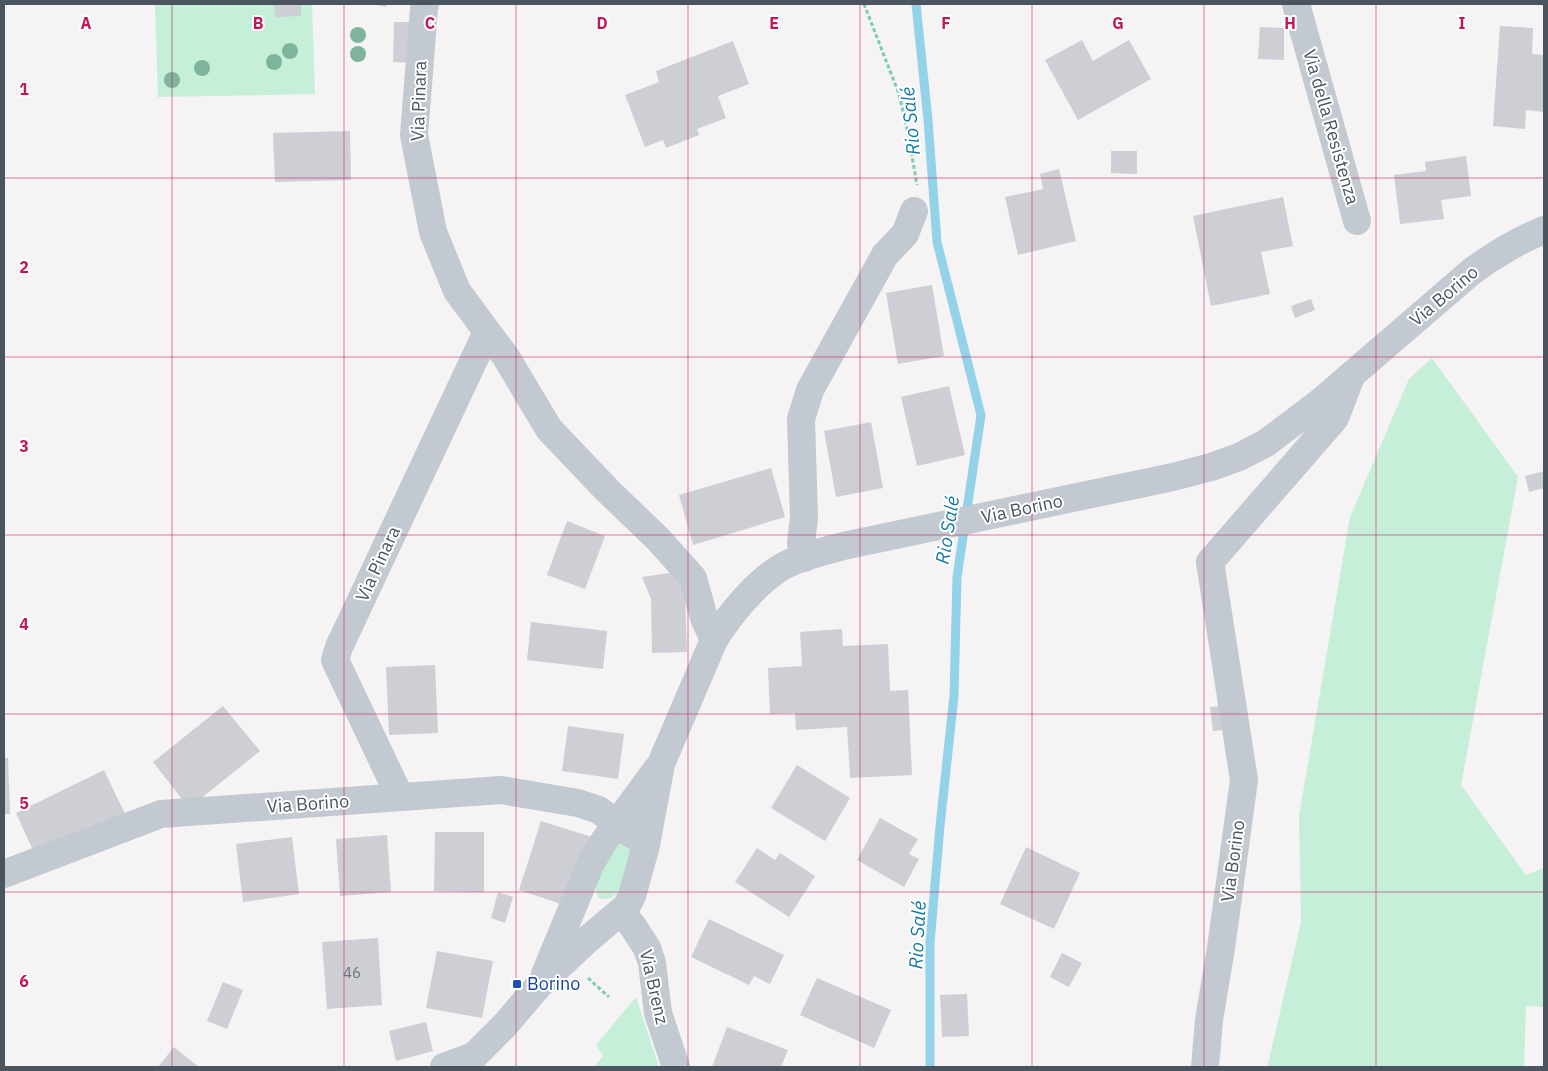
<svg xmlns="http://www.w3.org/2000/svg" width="1548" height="1071" viewBox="0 0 1548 1071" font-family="'IBM Plex Sans',sans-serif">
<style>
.green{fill:#c5efd8}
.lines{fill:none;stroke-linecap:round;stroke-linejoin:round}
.stream{stroke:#94d2ea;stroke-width:9}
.building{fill:#cdcfd5}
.path{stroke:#7eccab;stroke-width:3;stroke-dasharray:4 2.5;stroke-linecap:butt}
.minor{stroke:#c2c9d1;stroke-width:28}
.tree{fill:#7eb49c}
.grid{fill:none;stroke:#c2185b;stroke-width:1;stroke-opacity:0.55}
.transit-dot{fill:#1a4fb4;stroke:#fff;stroke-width:2}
.labels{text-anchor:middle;stroke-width:4;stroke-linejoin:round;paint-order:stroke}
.number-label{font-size:15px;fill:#6c747d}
.street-label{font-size:18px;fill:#4b5560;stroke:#fff}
.transit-label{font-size:18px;fill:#164399;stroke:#fff;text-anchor:start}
.water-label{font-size:19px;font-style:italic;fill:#127ba3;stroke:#fff}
.grid-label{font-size:16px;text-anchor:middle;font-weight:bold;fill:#c2185b;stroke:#fff;stroke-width:4;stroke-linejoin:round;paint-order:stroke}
</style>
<rect width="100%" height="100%" fill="#f5f3f3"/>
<path class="green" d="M155 4H312L315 94 158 97Z
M1432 358 1518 477 1461 785 1526 875 1544 868V1007L1526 1006 1524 1067H1268V1064L1301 922 1299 816 1350 517 1409 379Z
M620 840 636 847C631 862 621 910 598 897 589 880 611 855 620 840Z
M636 997 659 1067H594L603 1056 596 1045Z"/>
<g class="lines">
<path class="stream" d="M916 4 928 120 937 242 981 415 957 577 954 696 940 826 930 943V1067"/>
</g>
<path class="building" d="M274 4H301V16L275 17Z
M371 4H386V7Z
M394 22H415L414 63 393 62Z
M1500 26 1533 28 1532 54 1544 55V112L1526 110 1525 129 1493 126Z
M1260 27 1284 28V60L1258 59Z
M1082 40 1093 61 1129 40 1151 79 1078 120 1045 60Z
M733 41 749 84 718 96 726 118 697 129 699 135 666 148 663 140 645 147 625 95 659 82 656 71Z
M350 131 351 180 275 182 273 133Z
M1111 151H1137V174L1111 173Z
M1466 156 1471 196 1441 200 1444 219 1400 224 1394 175 1426 171 1425 162Z
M1059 169 1076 241 1018 255 1005 197 1043 189 1040 174Z
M1283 197 1293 246 1261 252 1270 294 1211 306 1193 216Z
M932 285 944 356 898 364 886 293Z
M1311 299 1315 310 1295 318 1291 306Z
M949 386 965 455 917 466 901 397Z
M871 422 883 488 836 497 824 431Z
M771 468 785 517 693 545 679 495Z
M1544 471V488L1529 492 1525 476Z
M567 521 605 536 585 589 547 575Z
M676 572 685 597 687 652 652 653 651 599 642 577Z
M531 622 607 631 603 669 527 660Z
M842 629 843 646 888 644 890 691 908 690 912 775 850 778 847 727 796 730 795 713 770 714 768 668 802 666 800 632Z
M435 665 438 733 389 735 386 667Z
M223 706 260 751 189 808 153 762Z
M1220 706 1223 730 1213 731 1210 707Z
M568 726 624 734 618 779 562 771Z
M4 758H8L10 814H4Z
M797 765 850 798 825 841 771 808Z
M104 770 126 816 37 859 16 813Z
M880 818 918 839 909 854 919 859 904 887 857 860Z
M541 821 592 837 561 904 519 890Z
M435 832H484V892L434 891Z
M387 835 391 892 340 896 336 839Z
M292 837 299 894 243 902 236 844Z
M1026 847 1080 873 1054 929 1000 904Z
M757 848 775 860 780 853 815 876 789 917 735 882Z
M498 892 513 897 505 923 491 918Z
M709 919 784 955 770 984 754 976 749 985 691 957Z
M378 938 382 1005 327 1009 322 942Z
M437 951 493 961 482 1018 426 1008Z
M1062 953 1082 963 1069 987 1050 977Z
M817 978 891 1010 874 1048 800 1015Z
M223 982 243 990 227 1029 207 1021Z
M967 994 969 1036 942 1037 940 995Z
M426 1022 433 1051 396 1061 389 1031Z
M727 1027 788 1050 781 1067H712Z
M174 1047 199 1067H158Z"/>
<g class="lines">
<path class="path" d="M864 4 899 94 908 133 917 185
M588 978 609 997"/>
<path class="minor" d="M425 4 424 9 414 135 433 232 457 291 506 357 549 429 606 489 658 539 693 578 704 618 714 640
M1296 4 1357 221
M804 558 801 543 804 518 801 419 810 390 885 255 905 234 914 211
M400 797 335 660 339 647 487 332
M4 874 161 814 501 790 578 803 599 810 625 830 639 838 646 845
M621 912 632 925 647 948 652 963 658 1013 676 1067
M545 974 591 863 604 841 657 769
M444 1067 474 1056 505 1025 540 984 587 940 626 907 632 896 646 845 661 764 714 640C729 615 755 584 780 568 798 557 822 552 843 546L1173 477 1211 467 1239 457 1266 443 1319 403 1471 272C1494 255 1517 241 1544 230
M1205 1067 1209 1020 1221 948 1244 780 1210 562 1335 418 1350 379"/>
</g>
<g class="tree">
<circle cx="358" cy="35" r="8"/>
<circle cx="290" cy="51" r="8"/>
<circle cx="358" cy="54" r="8"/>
<circle cx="274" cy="62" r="8"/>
<circle cx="202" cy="68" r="8"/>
<circle cx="172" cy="80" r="8"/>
</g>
<path class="grid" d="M172 4V1067M344 4V1067M516 4V1067M688 4V1067M860 4V1067M1032 4V1067M1204 4V1067M1376 4V1067M4 178H1544M4 357H1544M4 535H1544M4 714H1544M4 892H1544"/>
<rect class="transit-dot" x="512" y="979" width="10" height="10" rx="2.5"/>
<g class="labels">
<g class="number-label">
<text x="352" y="978">46</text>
</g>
<g class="street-label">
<text transform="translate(419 101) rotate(-88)" y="6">Via Pinara</text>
<text transform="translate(1331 127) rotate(74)" y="6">Via della Resistenza</text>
<text transform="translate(1444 296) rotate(-40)" y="6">Via Borino</text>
<text transform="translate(1022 509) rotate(-12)" y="6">Via Borino</text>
<text transform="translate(378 564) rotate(-65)" y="6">Via Pinara</text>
<text transform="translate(308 804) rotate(-4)" y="6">Via Borino</text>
<text transform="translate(1233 861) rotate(-82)" y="6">Via Borino</text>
<text transform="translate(654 987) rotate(77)" y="6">Via Brenz</text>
</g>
<g class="transit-label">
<text x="527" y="990">Borino</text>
</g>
<g class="water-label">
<text transform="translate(910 121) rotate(-95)" y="7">Rio Salé</text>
<text transform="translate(947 530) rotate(-81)" y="7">Rio Salé</text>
<text transform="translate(917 935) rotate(-87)" y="7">Rio Salé</text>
</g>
</g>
<g class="grid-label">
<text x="86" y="29">A</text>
<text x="258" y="29">B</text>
<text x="430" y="29">C</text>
<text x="602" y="29">D</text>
<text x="774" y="29">E</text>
<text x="946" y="29">F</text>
<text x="1118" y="29">G</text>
<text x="1290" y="29">H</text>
<text x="1462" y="29">I</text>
<text x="24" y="95">1</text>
<text x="24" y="273">2</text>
<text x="24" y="452">3</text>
<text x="24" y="630">4</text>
<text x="24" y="809">5</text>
<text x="24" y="987">6</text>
</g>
<rect width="1548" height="1071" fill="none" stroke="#4b5560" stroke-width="10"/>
</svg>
